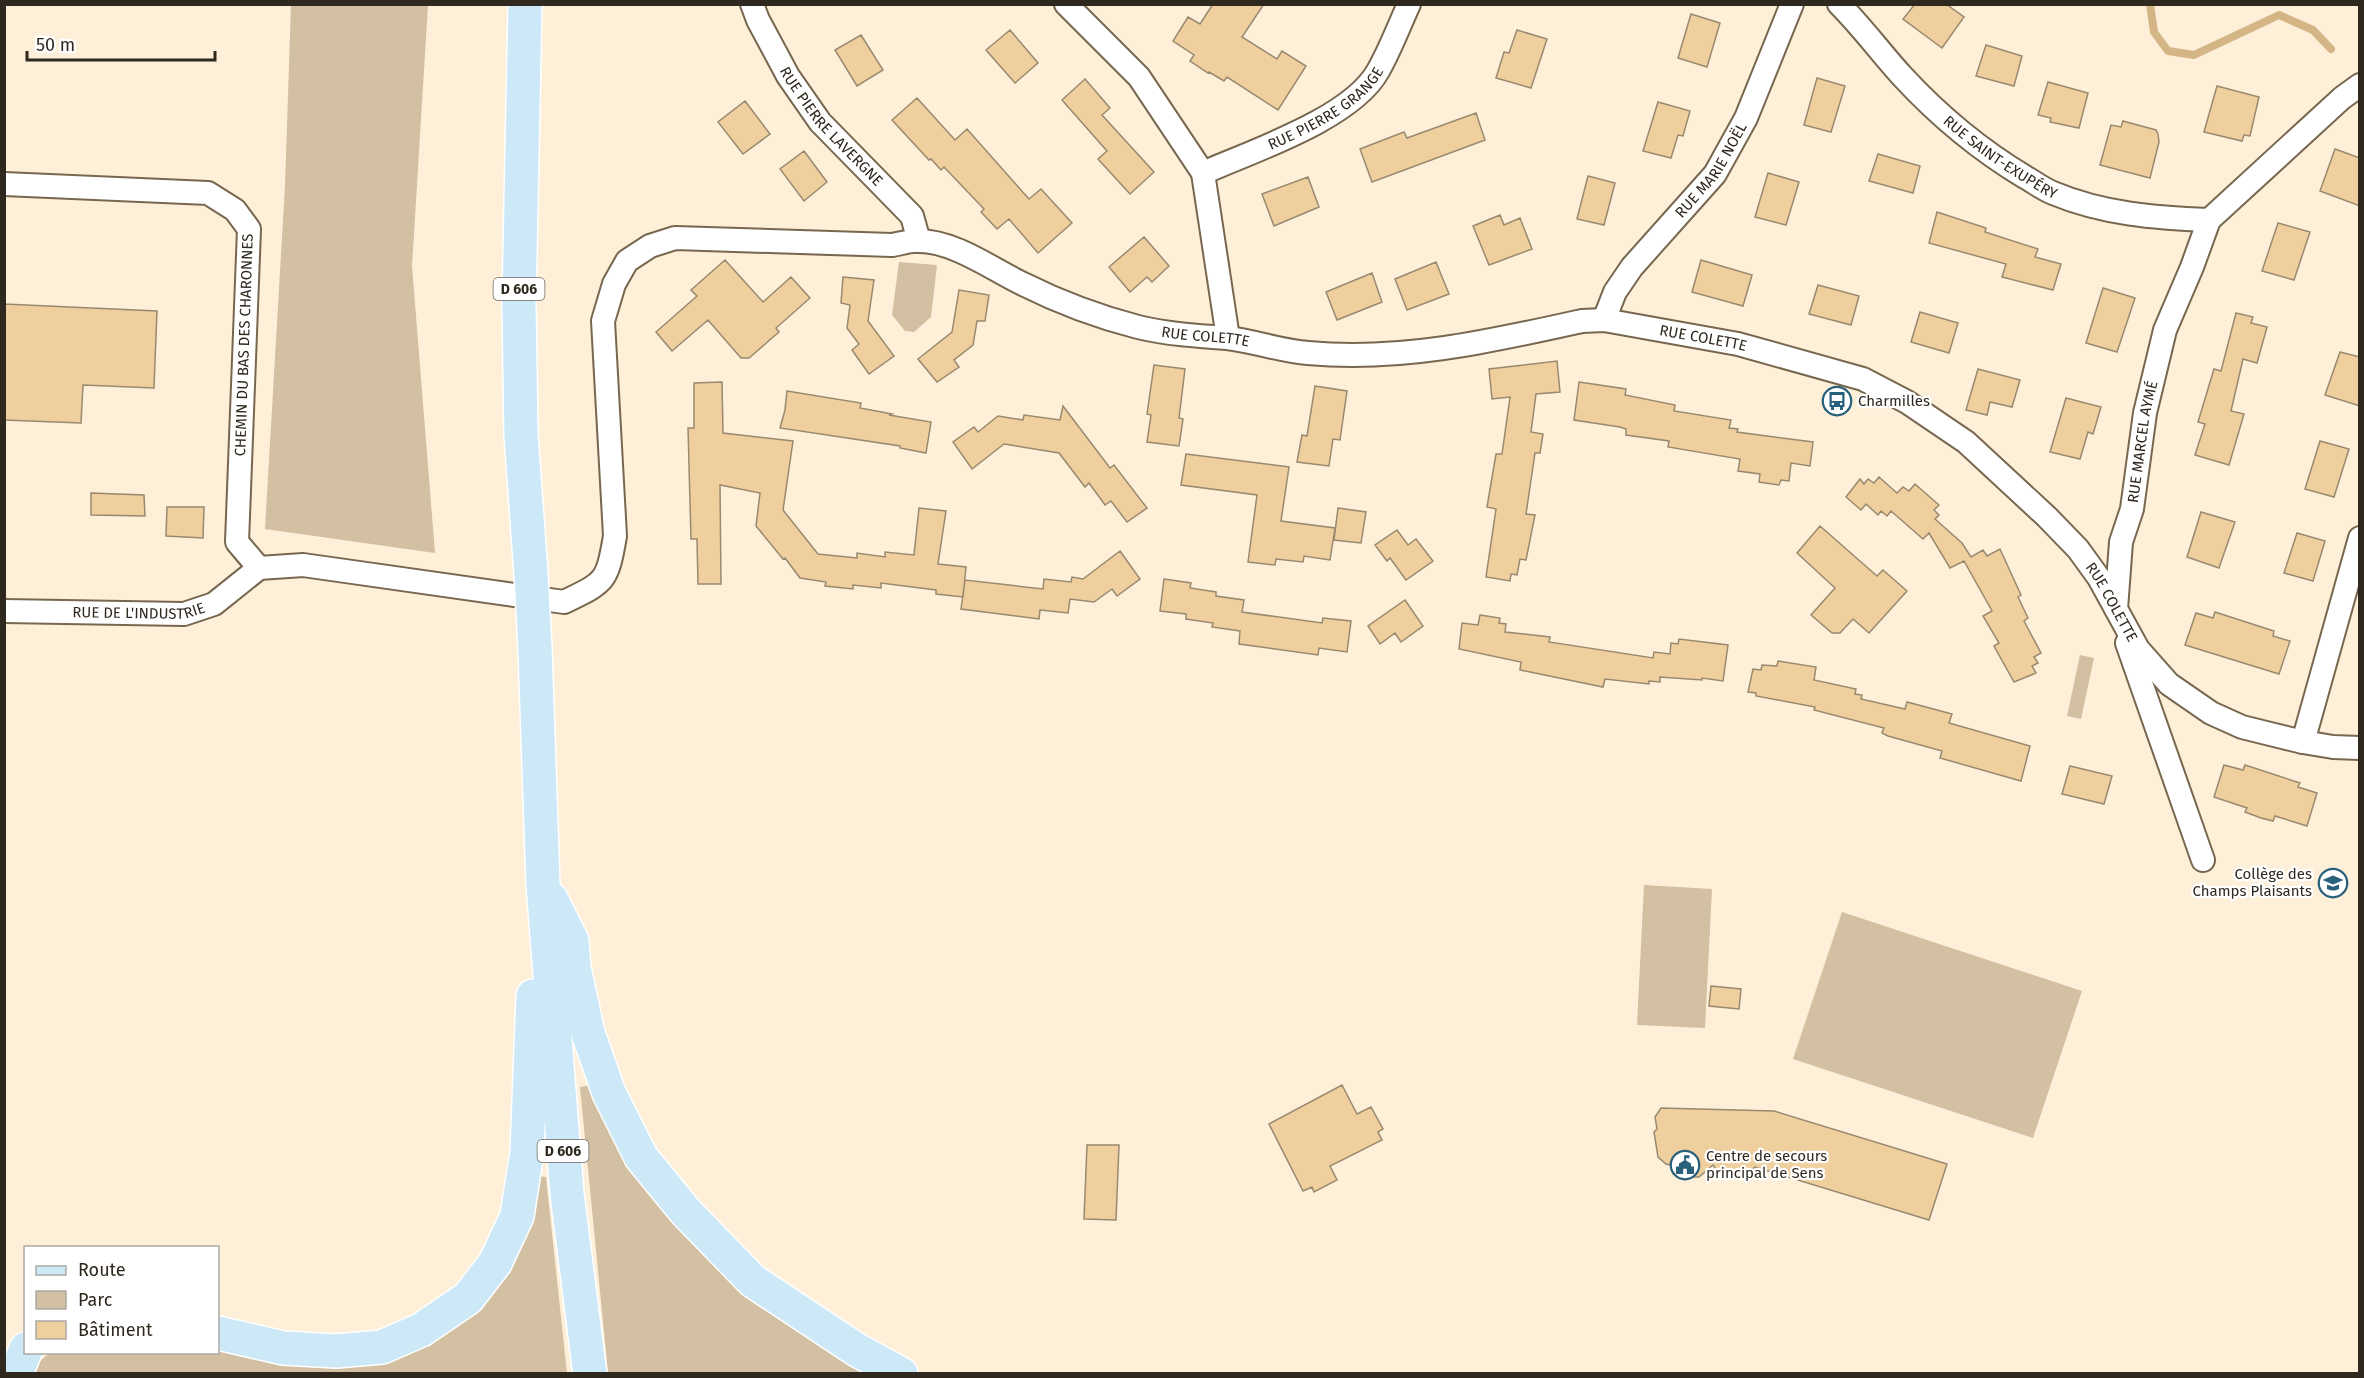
<svg xmlns="http://www.w3.org/2000/svg" width="2364" height="1378" viewBox="0 0 2364 1378" font-family="'Fira Sans',sans-serif">
<style>
.green{fill:#d3bfa1}
.lines{fill:none;stroke-linecap:round;stroke-linejoin:round}
.stream{stroke:#d4b585;stroke-width:8}
.building{fill:#efcf9e;stroke:#99896f;stroke-width:1.5}
.minor-casing{stroke:#77674f;stroke-width:26}
.primary-casing{stroke:#fff;stroke-width:36}
.minor{stroke:#fff;stroke-width:22}
.primary{stroke:#cde8f7;stroke-width:33}
.primary-bridge-casing{stroke:#fff;stroke-width:36;stroke-linecap:butt}
.primary-bridge{stroke:#cde8f7;stroke-width:33}
.labels{text-anchor:middle;stroke-width:4.5;stroke-linejoin:round;paint-order:stroke}
.shield{fill:#fff;stroke:#6d6862;stroke-width:1.5}
.shield-label{font-size:14px;font-weight:bold;fill:#2f281e}
.street-label{font-size:15px;fill:#2f281e;stroke:#fff}
.poi-label{font-size:15px;fill:#2f281e;stroke:#fff;text-anchor:start}
</style>
<rect width="100%" height="100%" fill="#feefd9"/>
<path class="green" d="M291 5H428L412 266 435 553 265 529 285 186Z
M899 262 937 265 931 317 914 332 905 331 892 315Z
M2080 655 2094 658 2081 719 2067 716Z
M1644 885 1712 889 1705 1028 1637 1025Z
M1842 912 2082 991 2033 1138 1793 1059Z
M592 1085 635 1175 710 1262 748 1294 884 1373H608L580 1087Z
M538 1176 546 1177 567 1373 34 1374 41 1360 50 1353 218 1352V1344L425 1342Z"/>
<g class="lines">
<path class="stream" d="M2150 4 2154 32 2168 51 2194 55 2279 15 2313 30 2331 49"/>
</g>
<path class="building" d="M1213 4H1264L1242 37 1277 59 1282 51 1306 66 1278 110 1227 77 1224 81 1209 72 1208 73 1190 61 1194 55 1173 41 1188 17 1200 24Z
M1915 4H1946L1964 17 1942 48 1903 19Z
M1691 14 1720 23 1707 67 1678 58Z
M1010 30 1038 63 1015 83 986 50Z
M1517 30 1547 39 1531 88 1496 78 1504 52 1509 53Z
M861 35 883 70 857 86 835 50Z
M1986 45 2022 56 2014 86 1976 76Z
M1817 78 1845 86 1831 132 1804 125Z
M1085 79 1110 108 1102 115 1154 172 1130 194 1098 159 1107 151 1062 100Z
M2048 82 2088 93 2079 128 2050 122 2051 118 2038 115Z
M2217 86 2259 97 2250 136 2244 135 2242 141 2204 132Z
M917 98 955 140 967 129 1029 199 1041 189 1072 223 1038 253 1009 219 997 229 981 212 984 209 944 167 941 170 931 159 929 160 892 120Z
M745 101 770 134 743 154 718 122Z
M1658 102 1690 111 1683 136 1678 135 1671 158 1643 151Z
M1476 113 1485 140 1372 182 1360 149 1404 132 1407 138Z
M2123 121 2156 130 2158 134 2159 142 2150 178 2100 165 2111 125 2121 127Z
M2335 149 2360 158V206L2320 191Z
M804 151 827 182 804 201 780 169Z
M1878 154 1920 166 1913 193 1869 181Z
M1768 173 1799 182 1786 225 1755 217Z
M1588 176 1615 183 1604 225 1577 219Z
M1308 177 1319 207 1274 226 1262 194Z
M1937 212 1986 228 1985 232 2038 249 2035 257 2061 264 2053 290 2002 277 2006 264 1929 243Z
M1500 215 1504 225 1520 218 1532 249 1489 265 1473 226Z
M2278 223 2310 232 2294 280 2262 271Z
M1144 237 1169 266 1152 282 1147 277 1130 292 1109 267Z
M725 260 763 302 791 277 810 298 776 328 779 332 749 358H741L708 320 672 351 656 332 697 296 691 290Z
M1701 260 1752 275 1743 306 1692 292Z
M1436 262 1449 294 1407 310 1395 279Z
M1372 273 1382 302 1337 320 1326 292Z
M843 277 874 280 868 321 894 356 869 374 852 350 859 344 847 328 850 305 841 303Z
M1818 285 1859 296 1851 325 1809 314Z
M2103 288 2135 298 2117 352 2086 343Z
M959 290 989 295 985 321H977L973 345 954 360 959 367 937 382 918 359 952 332Z
M4 304 157 311 154 388 83 385 81 423 4 420Z
M1920 312 1958 323 1949 353 1911 342Z
M2236 313 2253 317 2251 323 2267 327 2257 363 2243 359 2231 411 2244 414 2229 465 2195 455 2205 424 2198 422 2214 369 2221 371Z
M2340 352 2360 357V406L2325 395Z
M1557 361 1560 392 1536 394 1531 432 1543 434 1540 453H1535L1526 514 1535 515 1526 560 1520 559 1517 575 1511 574 1510 581 1486 577 1496 509 1487 507 1496 454H1502L1510 397 1492 399 1489 369Z
M1154 365 1185 369 1179 418 1183 419 1179 446 1147 442 1151 415 1147 414Z
M1978 369 2020 380 2012 407 1990 402 1987 415 1966 410Z
M722 382 723 433 793 441 783 510 818 554 857 558V553L885 557V552L914 555 919 508 946 511 938 564 966 567 963 597 936 594V590L881 583V588L853 585V589L825 586 826 582 800 578 785 558 783 559 756 526 760 493 720 485 721 584H698L697 539H691L688 428H694V383Z
M1579 382 1626 389 1625 395 1675 405 1674 411 1731 420 1729 428 1738 429 1737 432 1813 442 1810 466 1791 463 1789 481 1781 480 1779 485 1759 482 1760 474 1738 471 1740 459 1668 447 1669 441 1626 435V429L1620 427 1574 420Z
M1315 386 1347 391 1340 440 1333 439 1329 466 1297 462 1302 435 1307 436Z
M787 391 861 403 860 408 892 414 889 415 931 422 926 453 900 448V446L780 428 785 410Z
M2066 398 2101 407 2093 434 2088 432 2080 459 2050 452Z
M1063 406 1110 468 1114 465 1147 508 1127 522 1111 501 1105 505 1089 483 1085 487 1059 453 1004 444 972 469 953 442 974 427 978 432 998 416 1023 420 1024 415 1060 420Z
M2320 441 2349 449 2334 497 2305 489Z
M1186 454 1289 467 1281 521 1335 528 1330 560 1304 556 1303 562 1276 559 1275 565 1248 562 1257 495 1181 485Z
M1879 477 1897 493 1903 487 1909 491 1915 484 1939 505 1934 510 1939 515 1935 519 1962 543 1971 557 1983 550 1987 556 2000 549 2021 595 2018 597 2028 618 2024 621 2041 653 2034 657 2038 663 2032 666 2036 673 2014 682 1994 646 1999 643 1983 616 1992 611 1964 561 1950 568 1929 533 1923 539 1891 511 1887 516 1881 511 1878 515 1866 504 1861 510 1846 497 1860 479 1864 484 1868 479 1874 483Z
M91 493 144 495 145 516 91 515Z
M167 507H204L203 538 166 536Z
M1338 508 1366 512 1361 543 1334 540Z
M2201 512 2235 522 2219 568 2187 557Z
M1820 526 1877 576 1883 570 1907 591 1869 633 1853 619 1840 633H1832L1811 615 1835 588 1797 553Z
M1397 530 1408 545 1416 539 1433 561 1406 580 1390 558 1387 561 1375 545Z
M2297 533 2325 541 2313 581 2284 573Z
M1120 551 1140 579 1117 596 1112 589 1094 602 1070 599 1068 613 1040 610 1039 619 961 609 965 580 1043 589 1044 579 1071 582 1072 577 1083 579Z
M1164 579 1191 583 1190 588 1216 592V596L1244 600 1242 612 1322 623 1323 618 1351 621 1347 652 1319 648 1318 655 1239 644 1240 631 1212 627 1213 623 1186 619V614L1160 611Z
M1405 600 1423 626 1401 642 1395 633 1380 644 1368 626Z
M2215 612 2274 631 2273 636 2290 641 2279 674 2185 645 2196 613 2213 618Z
M1480 615 1500 618 1499 623 1506 624 1505 632 1550 637 1549 642 1653 658 1654 652 1670 654 1671 643 1678 644 1679 639 1728 645 1723 681 1702 678V680L1660 677V682L1649 681V684L1605 679 1603 687 1520 670 1521 662 1459 649 1462 623 1478 625Z
M1778 661 1816 667 1814 680 1856 689 1855 694 1862 695 1861 699 1905 709 1907 702 1952 714 1949 723 2030 746 2021 781 1940 758 1942 751 1888 736 1882 733 1884 728 1814 710 1815 707 1756 696V693L1748 692 1753 669 1761 670 1762 665 1777 666Z
M2224 765 2243 770 2245 765 2300 783 2298 787 2317 793 2307 826 2275 816 2273 821 2261 818 2245 812 2247 808 2214 797Z
M2070 766 2112 776 2104 804 2062 794Z
M1711 986 1741 989 1739 1009 1709 1006Z
M1342 1085 1357 1114 1371 1107 1383 1129 1378 1132 1382 1140 1330 1166 1337 1180 1314 1192 1312 1187 1303 1191 1269 1124Z
M1661 1108 1774 1111 1947 1164 1929 1220 1755 1167 1742 1178 1723 1179 1713 1165 1699 1177H1680L1671 1165 1666 1164 1658 1157 1654 1132 1657 1129 1655 1117Z
M1087 1145H1119L1116 1220 1084 1219Z"/>
<g class="lines">
<g class="minor-casing">
<g id="minor">
<path id="s1" d="M752 4 758 20 788 76 820 122 912 216 919 241"/>
<path d="M1066 4 1139 77 1203 173 1228 338"/>
<path id="s2" d="M1839 4C1862 27 1881 53 1902 76 1938 115 1980 150 2025 177 2034 182 2043 189 2053 193 2103 214 2156 218 2209 220"/>
<path id="s3" d="M1203 173C1252 151 1351 119 1378 71 1390 50 1399 26 1409 4"/>
<path d="M4 184 208 193 235 210 249 229 237 542 259 568"/>
<path id="s4" d="M1604 320 1615 292 1632 267 1715 174 1746 118 1792 4"/>
<path id="s5" d="M259 568 303 565 564 602C605 582 607 583 615 536L603 321 614 284 627 261 650 246 675 238 892 245C900 244 910 240 919 241 954 241 992 269 1023 284 1059 302 1099 317 1138 327 1167 334 1197 336 1227 338 1254 341 1281 351 1308 353 1400 362 1492 341 1582 321L1604 320 1738 344 1863 379 1907 402 1966 442 2047 517 2078 549 2099 578 2138 649 2169 684 2211 713 2242 727 2303 742 2333 747 2360 748"/>
<path id="s6" d="M2116 609 2121 542 2132 509 2145 413 2165 330 2192 267 2209 220 2342 98 2360 85"/>
<path id="s7" d="M4 611 184 614 214 604 259 568"/>
<path d="M2127 643 2203 860"/>
<path d="M2303 742 2360 538"/>
</g>
</g>
<g class="primary-casing">
<path id="primary" d="M525 4 519 303 521 435 531 574
M535 648 543 884 567 1194 590 1374
M551 899 572 941 574 968 588 1033 609 1093 641 1157 686 1212 753 1281 857 1350 901 1374
M218 1333 283 1348 336 1351 382 1347 421 1330 468 1298 495 1263 517 1216 527 1152 533 996
M16 1374 26 1349"/>
</g>
<use href="#minor" class="minor"/>
<use href="#primary" class="primary"/>
<g class="primary-bridge-casing">
<path id="primary-bridge" d="M531 574 535 648"/>
</g>
<use href="#primary-bridge" class="primary-bridge"/>
</g>
<defs>
<g id="bus-ring" transform="scale(1.5)"><circle r="9.5" fill="#fff" stroke="#29607b" stroke-width="1.5"/><path d="M-5-6H5V4H4V6H2V4H-2V6H-4V4H-5ZM-3.5-4V0h7V-4ZM-3.5 1.2v1.5H-2V1.2ZM2 1.2v1.5H3.5V1.2Z" fill="#29607b"/></g>
<g id="school-ring" transform="scale(1.5)"><circle r="9.5" fill="#fff" stroke="#29607b" stroke-width="1.5"/><path d="M0-5L7-2L0 1L-7-2ZM-4 1L0 2.5L4 1V4Q0 6-4 4Z" fill="#29607b"/></g>
<g id="civic-ring" transform="scale(1.5)"><circle r="9.5" fill="#fff" stroke="#29607b" stroke-width="1.5"/><path d="M-.6-6.5H3V-4.5H.6V-3L4-1V1h2V6H-6V1h2V-1L-.6-3ZM-1.2 2.5V6h2.4V2.5Z" fill="#29607b"/></g>
</defs>
<g fill-rule="evenodd">
<use href="#bus-ring" x="1837" y="401"/>
<use href="#school-ring" x="2333" y="883"/>
<use href="#civic-ring" x="1685" y="1165"/>
</g>
<g class="labels">
<g class="shield">
<rect x="493.5" y="278" width="51" height="22" rx="4.5"/>
<rect x="537.5" y="1140" width="51" height="22" rx="4.5"/>
</g>
<g class="shield-label">
<text x="519" y="294">D 606</text>
<text x="563" y="1156">D 606</text>
</g>
<g class="street-label">
<text dy="5" stroke="none"><textPath href="#s3" startOffset="140">RUE PIERRE GRANGE</textPath></text>
<text dy="5" stroke="none"><textPath href="#s1" startOffset="147">RUE PIERRE LAVERGNE</textPath></text>
<text dy="5" stroke="none"><textPath href="#s2" startOffset="224">RUE SAINT-EXUPÉRY</textPath></text>
<text dy="5" stroke="none"><textPath href="#s4" startOffset="186">RUE MARIE NOËL</textPath></text>
<text dy="5" stroke="none"><textPath href="#s5" startOffset="1281">RUE COLETTE</textPath></text>
<text dy="5" stroke="none"><textPath href="#s5" startOffset="1785">RUE COLETTE</textPath></text>
<text transform="translate(244 345) rotate(-88)" y="5">CHEMIN DU BAS DES CHARONNES</text>
<text dy="5" stroke="none"><textPath href="#s6" startOffset="170">RUE MARCEL AYMÉ</textPath></text>
<text dy="5" stroke="none"><textPath href="#s5" startOffset="2289">RUE COLETTE</textPath></text>
<text dy="5" stroke="none"><textPath href="#s7" startOffset="135">RUE DE L'INDUSTRIE</textPath></text>
</g>
<g class="poi-label">
<text x="1858" y="406">Charmilles</text>
<text x="2312" y="879" text-anchor="end">Collège des<tspan x="2312" dy="17">Champs Plaisants</tspan></text>
<text x="1706" y="1161">Centre de secours<tspan x="1706" dy="17">principal de Sens</tspan></text>
</g>
</g>
<rect width="2364" height="1378" fill="none" stroke="#2f281e" stroke-width="12"/>
<rect x="24" y="1246" width="195" height="108" fill="#ffffff" stroke="#aca9a5" stroke-width="1.5"/>
<rect x="36" y="1266" width="30" height="9" fill="#cde8f7" stroke="#aca9a5" stroke-width="1.5"/>
<text x="78" y="1276" font-size="18" fill="#2f281e">Route</text>
<rect x="36" y="1291" width="30" height="18" fill="#d3bfa1" stroke="#aca9a5" stroke-width="1.5"/>
<text x="78" y="1306" font-size="18" fill="#2f281e">Parc</text>
<rect x="36" y="1321" width="30" height="18" fill="#efcf9e" stroke="#aca9a5" stroke-width="1.5"/>
<text x="78" y="1336" font-size="18" fill="#2f281e">Bâtiment</text>
<path d="M27 51v9h188v-9" fill="none" stroke="#2f281e" stroke-width="3"/>
<text x="36" y="51" font-size="18" fill="#2f281e" stroke="#ffffff" stroke-width="4.5" paint-order="stroke">50 m</text>
</svg>
